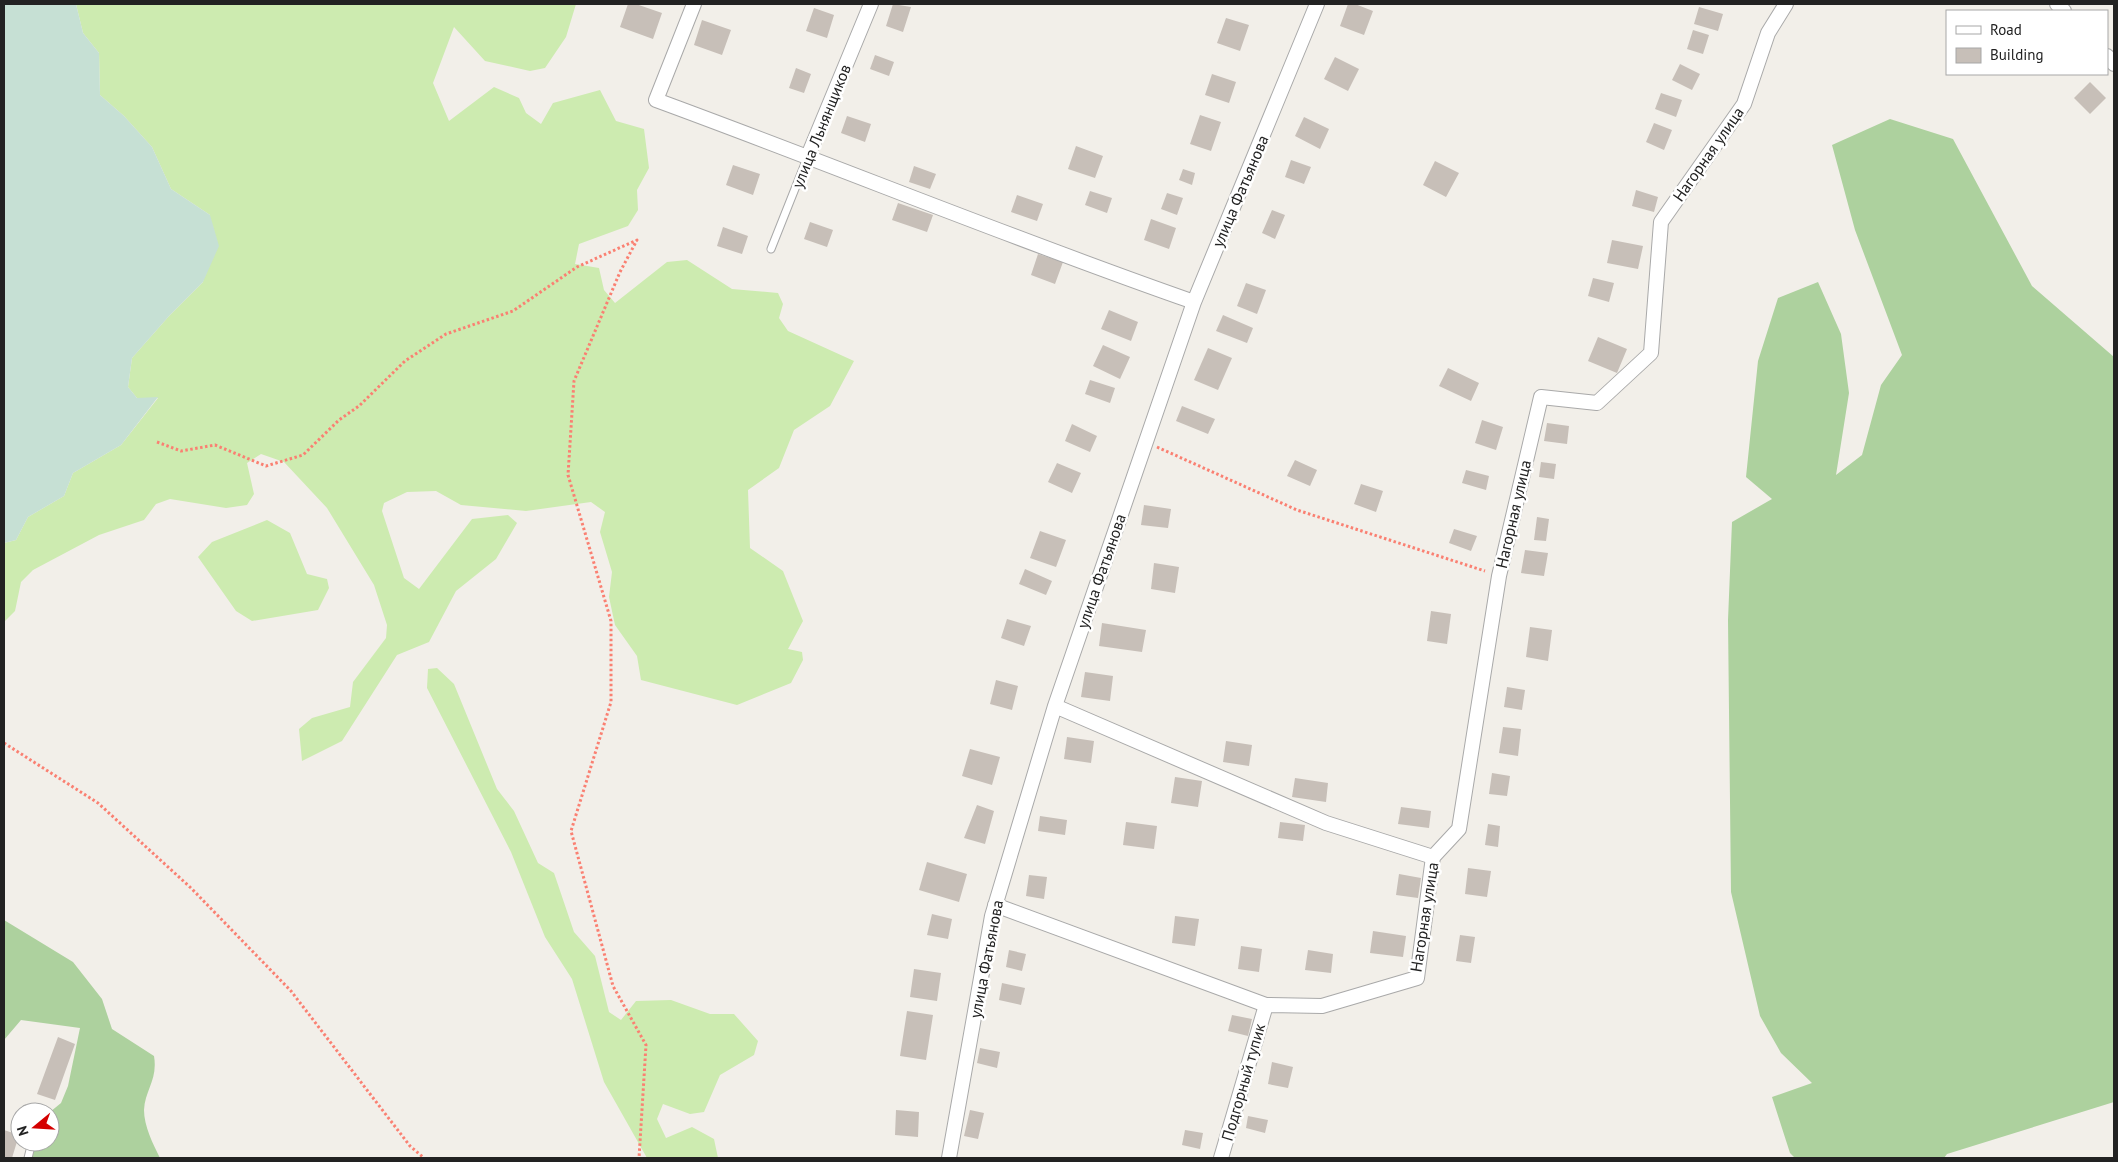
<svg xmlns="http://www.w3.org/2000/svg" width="2118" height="1162" viewBox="0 0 2118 1162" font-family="'PT Sans',sans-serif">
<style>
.grass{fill:#cdebb0}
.forest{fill:#add19e}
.wetland{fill:#c6e0d4}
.building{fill:#c7bfb8}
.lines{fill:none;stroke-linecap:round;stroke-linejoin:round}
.service-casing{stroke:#a9a9a9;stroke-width:9}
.minor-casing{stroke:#a9a9a9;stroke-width:16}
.path{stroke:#fa8072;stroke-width:3;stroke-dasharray:2.5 2.5;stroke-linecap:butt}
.service{stroke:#fff;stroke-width:7}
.minor{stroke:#fff;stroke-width:14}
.labels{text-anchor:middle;stroke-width:5;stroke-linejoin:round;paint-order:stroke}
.street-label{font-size:16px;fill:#222;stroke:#fff}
</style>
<rect width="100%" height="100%" fill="#f2efe9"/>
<path class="grass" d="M76 4H576L566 37 545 68 530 71 485 61 454 27 433 83 449 121 494 87 519 98 526 113 541 124 553 103 600 90 616 121 644 129 649 168 637 190 638 210 628 226 579 244 575 264 599 268 604 290 615 303 667 262 687 260 732 289 778 293 783 304 779 318 788 331 854 361 830 406 794 430 779 468 748 490 750 548 783 571 803 621 788 649 802 652 803 660 791 683 737 705 641 680 637 656 615 625 609 597 612 572 600 532 605 512 591 502 526 511 461 505 436 491 407 492 384 503 382 511 404 578 419 589 472 519 508 515 517 523 496 559 456 591 429 642 397 655 342 741 302 761 299 729 312 718 350 707 353 682 386 638 387 625 374 585 327 508 284 462 261 454 247 463 254 494 247 505 226 508 170 499 156 504 144 520 99 535 33 570 21 582 15 611 4 622V543L16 540 28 517 64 496 73 473 121 445 158 398H137L128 387 132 358 169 316 203 282 210 215 171 189 152 147 124 116 100 95 99 53 83 33Z
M267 520 290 533 307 574 327 579 329 588 318 610 252 621 236 611 198 557 212 542Z
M437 668 454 684 497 789 514 811 538 863 554 873 574 932 595 956 609 1012 621 1020 636 1001 671 1000 710 1014H734L758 1041 754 1055 720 1075 704 1112 690 1114 663 1104 657 1119 666 1138 692 1127 714 1139 718 1158H647L604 1082 572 979 545 937 511 852 427 688 428 669Z"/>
<path class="forest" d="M1890 119 1953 139 2032 286 2114 357V1102L1947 1154 1944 1158H1795L1790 1153 1772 1097 1812 1083 1781 1053 1760 1016 1731 892 1728 620 1732 522 1772 499 1746 477 1758 361 1778 298 1818 282 1841 334 1849 393 1836 475 1862 455 1881 385 1902 355 1855 230 1832 145Z
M4 920 73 962 102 999 112 1029 154 1056C158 1080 145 1090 144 1110 144 1126 153 1144 160 1158H29L35 1142H50V1112L61 1103 68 1086 80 1028 21 1020 4 1040Z"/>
<path class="wetland" d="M4 4H76L83 33 99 53 100 95 124 116 152 147 171 189 210 215 219 246 203 282 169 316 132 358 128 387 137 398 158 397 121 445 73 473 64 496 28 517 16 540 4 543Z"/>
<path class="building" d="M628 4H636L662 13 653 39 620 27Z
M893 4 911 7 903 32 886 26Z
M1348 4H1355L1373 11 1364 35 1340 26Z
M1699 7 1723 14 1718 31 1694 24Z
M814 8 834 15 827 38 806 31Z
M1226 18 1249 25 1240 51 1217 43Z
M702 20 731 30 722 55 694 45Z
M1693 30 1709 35 1703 54 1687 49Z
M875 55 894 62 889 76 870 69Z
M1335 57 1359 69 1348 91 1324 79Z
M1680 64 1700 74 1692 90 1672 80Z
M796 68 811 74 804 93 789 88Z
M1212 74 1236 82 1229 103 1205 95Z
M2090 82 2106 98 2090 114 2074 98Z
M1661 93 1682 100 1676 117 1655 109Z
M1200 115 1221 122 1211 151 1190 144Z
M847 116 871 124 865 142 841 133Z
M1304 117 1329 129 1320 149 1295 136Z
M1654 123 1672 130 1664 150 1646 142Z
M1076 146 1103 156 1095 178 1068 169Z
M1291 160 1311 167 1304 184 1285 177Z
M1435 161 1459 173 1446 197 1423 185Z
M733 165 760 174 753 195 726 185Z
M914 166 936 174 930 189 909 182Z
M1183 169 1195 173 1192 185 1179 180Z
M1636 190 1658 197 1654 212 1632 206Z
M1090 191 1112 198 1107 213 1085 205Z
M1167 193 1183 198 1177 215 1161 209Z
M1017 195 1043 204 1037 221 1011 212Z
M898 203 933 215 927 232 892 220Z
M1272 210 1285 215 1275 239 1262 233Z
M1151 219 1176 228 1169 249 1144 240Z
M810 222 833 230 827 247 804 239Z
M723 227 748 236 742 254 717 246Z
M1612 240 1643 246 1638 269 1607 263Z
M1038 254 1063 262 1055 284 1031 275Z
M1593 278 1614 283 1609 302 1588 296Z
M1246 283 1266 290 1257 314 1237 306Z
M1109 310 1138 322 1131 341 1101 329Z
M1223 315 1253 328 1247 343 1216 331Z
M1598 337 1627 349 1617 373 1588 361Z
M1103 345 1130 357 1120 379 1093 366Z
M1208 348 1232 358 1218 390 1194 380Z
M1448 368 1479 383 1471 401 1439 386Z
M1090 380 1115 388 1110 403 1085 394Z
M1182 406 1215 419 1208 434 1176 421Z
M1482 420 1503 427 1496 450 1475 443Z
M1547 423 1569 426 1567 444 1544 441Z
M1072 424 1097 436 1090 452 1065 441Z
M1295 460 1317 470 1310 486 1287 476Z
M1541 462 1556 464 1554 479 1539 477Z
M1057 463 1081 473 1072 493 1048 482Z
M1466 470 1489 476 1486 490 1462 483Z
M1361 484 1383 491 1376 512 1354 504Z
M1144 505 1171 509 1168 528 1141 525Z
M1537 517 1549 519 1546 541 1534 540Z
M1454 529 1477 536 1471 551 1449 543Z
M1040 531 1066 540 1056 567 1030 558Z
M1525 550 1548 553 1544 576 1521 573Z
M1154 563 1179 567 1175 593 1151 589Z
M1025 569 1052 581 1046 595 1019 584Z
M1431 611 1451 614 1447 644 1427 641Z
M1007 619 1031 626 1024 646 1001 638Z
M1102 623 1146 630 1142 652 1099 646Z
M1530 627 1552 630 1548 661 1526 657Z
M1085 672 1113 676 1110 701 1081 697Z
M996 680 1018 686 1012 710 990 704Z
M1507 687 1525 690 1522 710 1504 707Z
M1503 727 1521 729 1518 756 1499 753Z
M1067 737 1094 741 1091 763 1064 759Z
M1226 741 1252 745 1249 766 1223 762Z
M970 749 1000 757 992 785 962 776Z
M1492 773 1510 776 1507 796 1489 794Z
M1175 777 1202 781 1198 807 1171 803Z
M1295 778 1328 783 1326 802 1292 797Z
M977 805 994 811 985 844 964 838Z
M1401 807 1431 811 1429 828 1398 824Z
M1040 816 1067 820 1065 835 1038 831Z
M1126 822 1157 826 1154 849 1123 845Z
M1280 822 1305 825 1303 841 1278 838Z
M1488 824 1500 826 1498 847 1485 845Z
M927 862 967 874 959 902 919 890Z
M1468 868 1491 871 1487 897 1465 894Z
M1399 874 1421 878 1418 898 1396 895Z
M1029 875 1047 877 1044 899 1026 896Z
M932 914 952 919 948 939 927 935Z
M1175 916 1199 919 1195 946 1172 943Z
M1373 931 1406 936 1403 957 1370 953Z
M1460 935 1475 937 1471 963 1456 961Z
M1241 946 1262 949 1259 972 1238 969Z
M1009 950 1026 954 1022 971 1006 967Z
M1308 950 1333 954 1331 973 1305 970Z
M914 969 941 973 937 1001 910 997Z
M1002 983 1025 988 1021 1005 999 1000Z
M907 1011 933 1015 926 1060 900 1056Z
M1232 1015 1252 1019 1248 1036 1228 1031Z
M58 1037 75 1044 55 1100 37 1094Z
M980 1048 1000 1052 997 1068 977 1063Z
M1272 1062 1293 1067 1288 1088 1268 1084Z
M896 1110 919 1112 918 1137 895 1135Z
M970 1110 984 1113 978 1139 964 1136Z
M1248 1116 1268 1120 1265 1133 1246 1128Z
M4 1130 19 1135 12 1158H4Z
M1185 1130 1203 1133 1200 1149 1182 1145Z"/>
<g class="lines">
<g class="service-casing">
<path id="service" d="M771 249 808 156
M26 1109V1112
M28 1158 32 1142"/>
</g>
<g class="minor-casing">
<path id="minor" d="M694 4 656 100C836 166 1013 239 1194 302
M2057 4 2064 11
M2107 56 2114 64
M808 156 871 4
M1055 706 1326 823 1433 857
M995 905 1266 1005 1322 1006 1417 978 1433 857 1459 829 1499 576 1541 397 1597 403 1651 353 1661 222 1744 104 1768 33 1786 4
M949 1158 992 916 1055 706 1194 302 1317 4
M1221 1158 1266 1005"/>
</g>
<path class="path" d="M157 442 181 451 215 445 266 466 303 455 339 420 359 406 405 361 446 334 513 311 577 267 637 240 620 272 574 381 568 475 611 621V702L571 831 613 986 646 1045 639 1158
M1157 447 1297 510 1485 571
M4 743 98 803 191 888 291 991 410 1146 424 1158"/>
<use href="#service" class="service"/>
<use href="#minor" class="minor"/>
</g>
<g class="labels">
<g class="street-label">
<text transform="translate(821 126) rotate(-68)" y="6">улица Льнянщиков</text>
<text transform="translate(1708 154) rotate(-55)" y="6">Нагорная улица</text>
<text transform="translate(1240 191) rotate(-67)" y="6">улица Фатьянова</text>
<text transform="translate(1513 514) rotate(-77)" y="6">Нагорная улица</text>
<text transform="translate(1101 571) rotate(-71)" y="6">улица Фатьянова</text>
<text transform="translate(1424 917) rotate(-81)" y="6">Нагорная улица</text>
<text transform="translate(986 959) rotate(-79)" y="6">улица Фатьянова</text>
<text transform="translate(1243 1082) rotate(-74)" y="6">Подгорный тупик</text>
</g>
</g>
<rect width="2118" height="1162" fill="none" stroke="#222222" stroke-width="10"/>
<rect x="1946" y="10" width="162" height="65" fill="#ffffff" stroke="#a7a7a7"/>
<rect x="1956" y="26" width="25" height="8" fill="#ffffff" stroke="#a7a7a7"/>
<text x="1990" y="35" font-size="15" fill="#222222">Road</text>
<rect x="1956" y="48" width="25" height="15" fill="#c7bfb8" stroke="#a7a7a7"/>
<text x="1990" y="60" font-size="15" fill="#222222">Building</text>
<g transform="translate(35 1127) rotate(252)"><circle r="24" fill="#ffffff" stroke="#a7a7a7"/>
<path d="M0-4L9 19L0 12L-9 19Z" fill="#d40000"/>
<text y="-8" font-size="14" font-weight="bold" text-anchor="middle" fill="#222222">N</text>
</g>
</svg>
